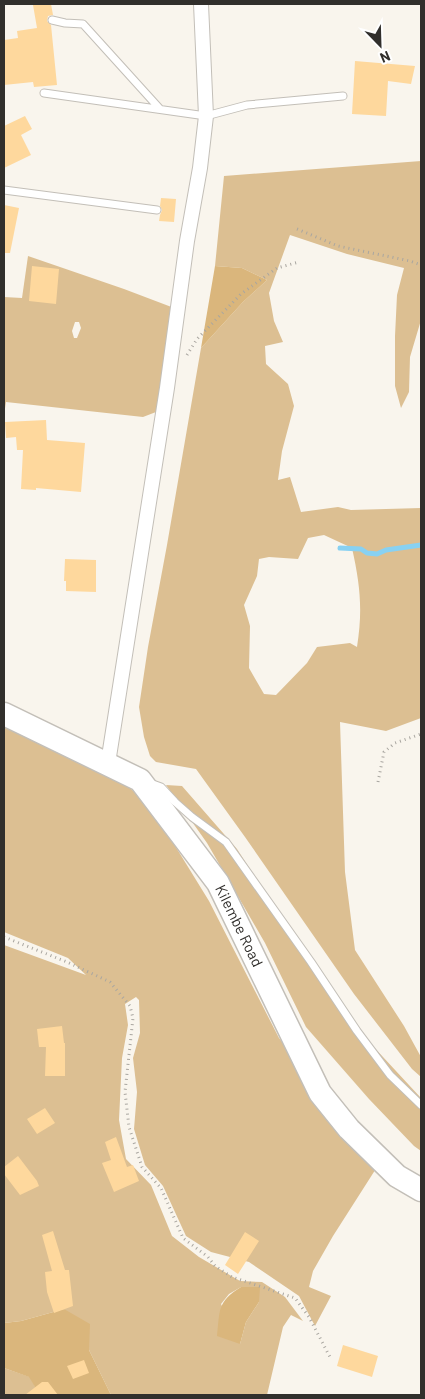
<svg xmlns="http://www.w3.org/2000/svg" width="425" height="1399" viewBox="0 0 425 1399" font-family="Barlow,sans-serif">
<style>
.green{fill:#dcbf92;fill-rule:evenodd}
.forest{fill:#dab67c}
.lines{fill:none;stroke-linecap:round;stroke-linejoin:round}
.stream{stroke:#88d1f2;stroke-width:5}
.building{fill:#fed89d}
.lane-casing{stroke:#c3bfb8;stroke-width:9}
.street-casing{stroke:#c3bfb8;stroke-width:16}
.primary-casing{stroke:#c3bfb8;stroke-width:25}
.path{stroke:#a9a6a0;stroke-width:3;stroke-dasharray:1 4;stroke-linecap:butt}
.lane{stroke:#fff;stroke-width:7}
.street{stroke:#fff;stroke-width:14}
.primary{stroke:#fff;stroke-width:22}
.labels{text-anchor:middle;stroke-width:4.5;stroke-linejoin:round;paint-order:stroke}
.street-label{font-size:15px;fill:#312f2c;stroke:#fff}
</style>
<rect width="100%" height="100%" fill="#f9f5ed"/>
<path class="green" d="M421 161V320L410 357 409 392 401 408 395 386V336L397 295 404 268 347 254 290 235 269 293 274 321 283 342 265 346 266 364 288 384 294 406 282 451 278 480 290 477 301 512 338 507 351 510 421 508V718L386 731 340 722 345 872 355 950 404 1026 421 1057V1077L412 1069 354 994 245 837 196 769 156 762 150 756 144 737 139 707 148 647 167 545 201 348 243 302 267 280 242 268 215 266 224 176ZM324 535 352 548C360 584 363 610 357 647L350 643 317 647 307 663 276 695 264 694 249 668 250 626 244 605 257 576 259 559 269 557 298 559 308 538Z
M28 256 124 289 182 311 163 414 156 412 143 417 6 402 4 415V297L22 298ZM75 322H79L81 328 77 338H74L72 331Z
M4 714 86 756 139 795 169 836 209 901 279 1038 314 1083 386 1153 333 1236 313 1271 309 1287 331 1296 315 1326 299 1296 249 1262 211 1252 186 1236 163 1186 145 1165 134 1129 137 1092 133 1058 140 1033 139 1000 136 997 125 1004 128 1025 122 1058 119 1120 126 1159 151 1185 172 1236 199 1257 240 1281 262 1282 285 1297 303 1321 291 1315 283 1327 267 1395H111L89 1350 64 1309 21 1321 4 1323V945L86 975 68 958 4 932ZM241 1287 259 1302 246 1322 240 1344 221 1304 229 1294Z
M166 785 182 786 237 849 280 916 358 1030 421 1098V1151L414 1146 369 1099 306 1027 265 943 207 843Z
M4 1368 30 1377 40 1395H4Z"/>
<path class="forest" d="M215 266 242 268 267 280 243 302 201 348Z
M241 1287H260L259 1302 246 1322 240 1344 217 1336C220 1310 217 1302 241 1287Z
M64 1309 90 1324 89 1350 111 1395H40L29 1377 4 1368V1323L21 1321Z"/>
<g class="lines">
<path class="stream" d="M340 548 361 549 367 553 377 554 386 550 421 545"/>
</g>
<path class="building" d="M42 4H51L53 15 48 16 47 21 51 25 57 85 34 87 33 82 4 85V40L18 38 17 31 37 28 33 5Z
M355 61 415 66 411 84 388 81 386 116 352 114Z
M25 116 32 129 21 135 31 155 4 168V126Z
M161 198 176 199 174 222 159 221 160 215 162 210 160 206Z
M4 205 19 208 10 253H4Z
M32 266 59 269 56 304 29 301Z
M46 420 47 440 85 443 81 492 36 488V490L21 489 23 450H17L16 437 6 438 5 422Z
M65 559 96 560V592L66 591V581H64Z
M62 1026 64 1043H65V1076H45L46 1047H39L37 1029Z
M45 1108 55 1123 37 1134 27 1119Z
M116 1137 127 1167 133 1165 139 1181 114 1192 102 1163 111 1160 105 1142Z
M18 1156 37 1181 39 1186 20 1195 4 1174V1167Z
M53 1231 65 1270H69L73 1306 54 1313 47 1292 45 1272 52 1271 42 1235Z
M245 1232 259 1241 238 1274 225 1265Z
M343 1345 378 1356 372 1377 337 1366Z
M84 1360 89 1373 73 1379 67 1366Z
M42 1382H48L58 1395H25Z"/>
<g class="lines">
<g class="lane-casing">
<path id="lane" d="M52 20 65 23 83 24 160 109
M44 93 206 116 247 105 343 96
M4 190 157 210
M150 783 161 787 175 802 192 817 226 842 311 962 357 1031 390 1075 421 1105"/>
</g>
<g class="street-casing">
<path id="street" d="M108 763 167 388 187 241 200 168 206 116 201 4"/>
</g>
<g class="primary-casing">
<g id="primary">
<path id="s1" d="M4 714 140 780 218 883 320 1093 349 1129 397 1176 421 1190"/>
</g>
</g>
<path class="path" d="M297 229 338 246 410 261 421 265
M187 355 197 339 241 294 277 268 299 262
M378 782 384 752 395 743 421 734
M4 937 67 962 110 982 130 1006 133 1018 125 1092 129 1127 142 1167 161 1188 183 1238 208 1257 215 1266 232 1277 295 1298 309 1317 331 1359"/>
<use href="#lane" class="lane"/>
<use href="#street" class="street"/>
<use href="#primary" class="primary"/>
</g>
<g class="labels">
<g class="street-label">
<text dy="5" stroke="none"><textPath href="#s1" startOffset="328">Kilembe Road</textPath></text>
</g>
</g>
<rect width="425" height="1399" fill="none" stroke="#312f2c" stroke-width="10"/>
<g transform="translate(380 45) rotate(157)" stroke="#ffffff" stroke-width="4" paint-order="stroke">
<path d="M0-4L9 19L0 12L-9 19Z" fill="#312f2c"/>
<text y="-8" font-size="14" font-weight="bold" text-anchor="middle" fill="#312f2c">N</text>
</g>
</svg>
